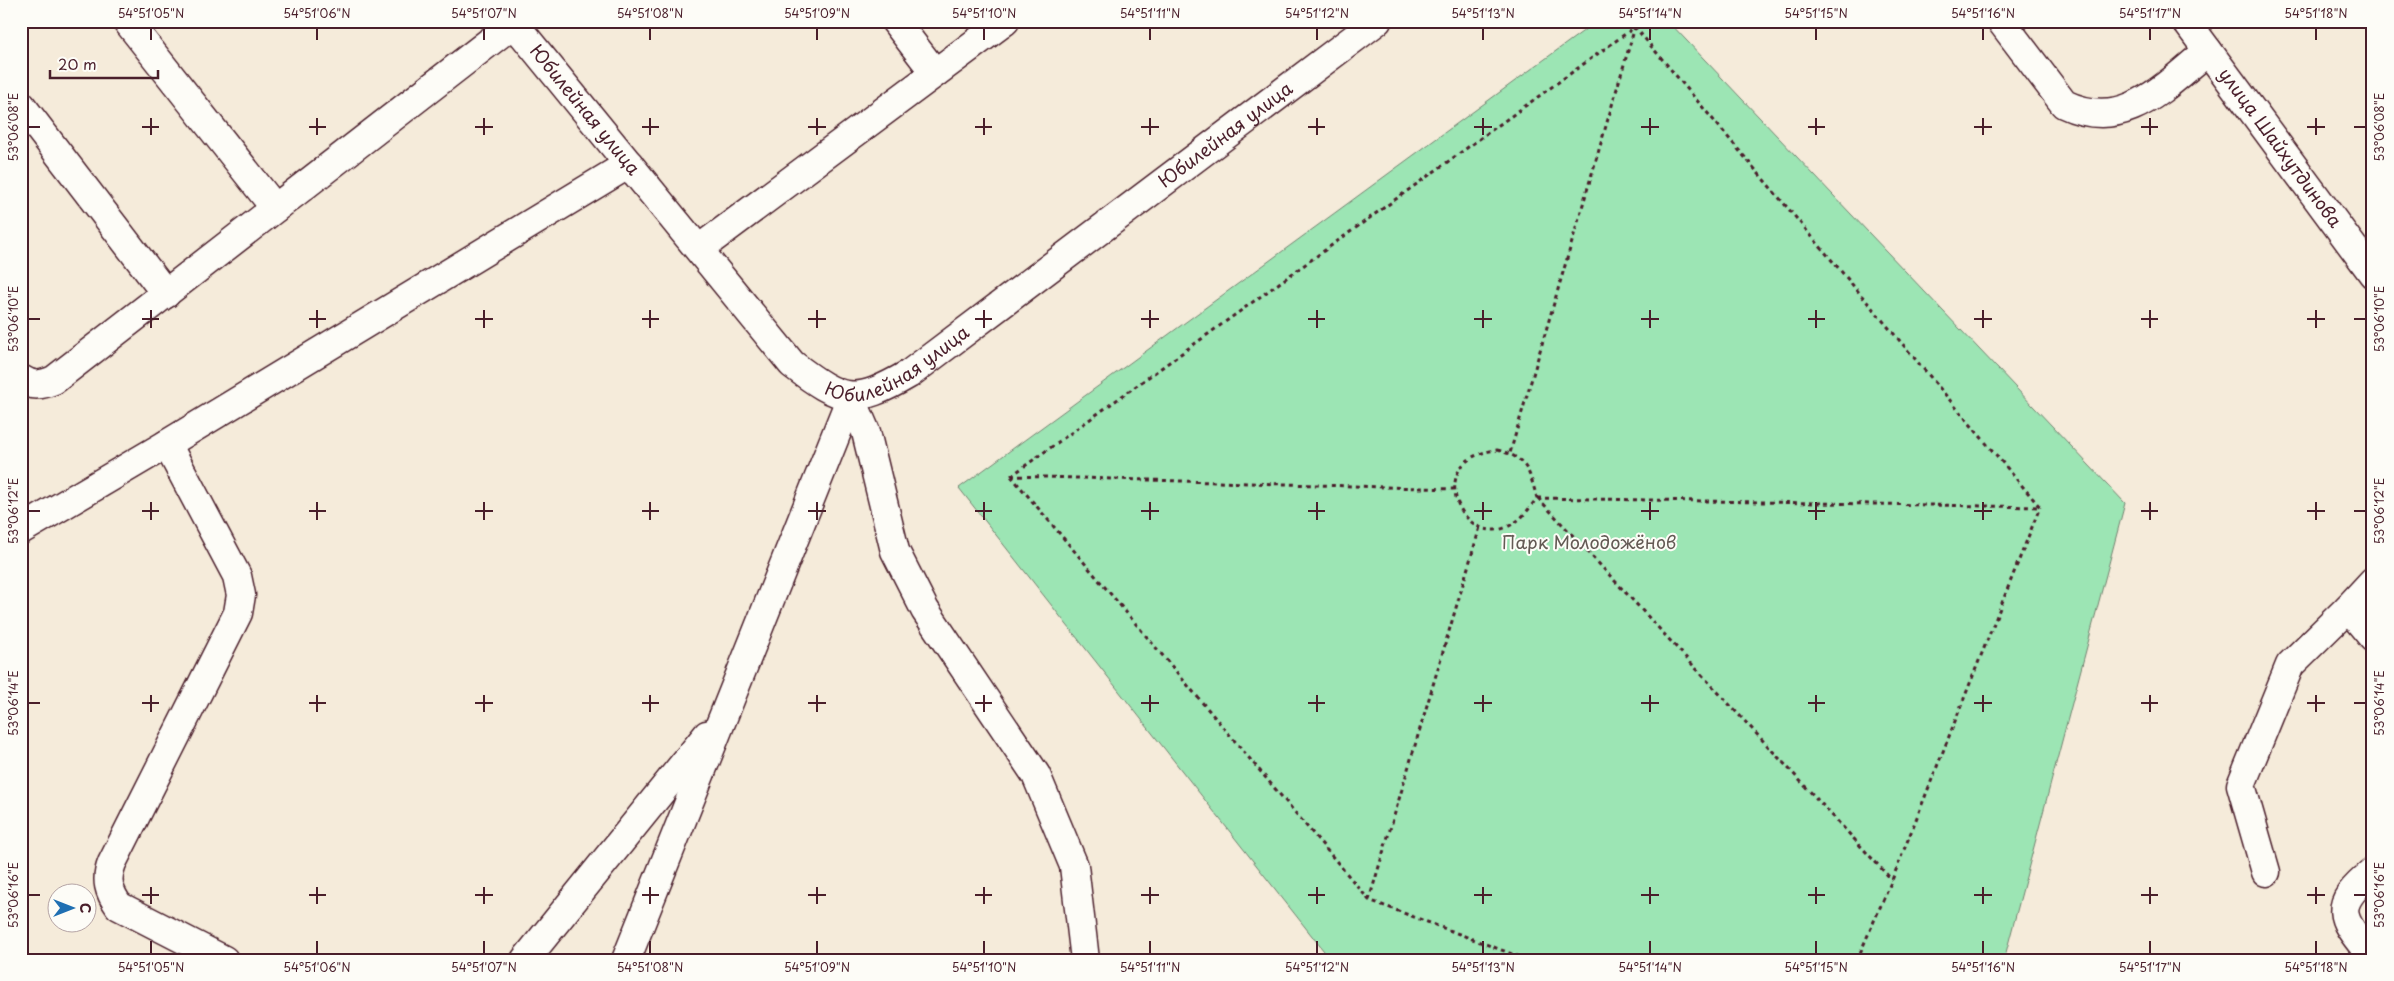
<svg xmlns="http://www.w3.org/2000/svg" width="2394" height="981" viewBox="0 0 2394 981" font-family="'Playpen Sans',sans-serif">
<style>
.green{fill:#9ce5b4;stroke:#738270}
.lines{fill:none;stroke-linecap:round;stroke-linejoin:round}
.minor-casing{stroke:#4a1f2b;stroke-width:31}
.major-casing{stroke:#4a1f2b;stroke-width:31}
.path{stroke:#4a1f2b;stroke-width:3;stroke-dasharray:4 4;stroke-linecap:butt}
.minor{stroke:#fdfcf7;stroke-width:28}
.major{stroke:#fdfcf7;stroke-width:28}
.ticks{fill:none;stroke:#4a1f2b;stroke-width:2}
.labels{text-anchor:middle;stroke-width:4;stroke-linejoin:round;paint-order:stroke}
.street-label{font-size:18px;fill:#4a1f2b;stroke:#fdfcf7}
.park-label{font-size:18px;fill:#635a54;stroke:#fdfcf7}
.neatline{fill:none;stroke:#4a1f2b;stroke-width:2}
.ticks-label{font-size:12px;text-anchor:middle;fill:#4a1f2b}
</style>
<rect width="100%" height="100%" fill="#f5ebda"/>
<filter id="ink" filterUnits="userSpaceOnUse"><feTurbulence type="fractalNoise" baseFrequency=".02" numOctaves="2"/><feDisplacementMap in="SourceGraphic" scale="10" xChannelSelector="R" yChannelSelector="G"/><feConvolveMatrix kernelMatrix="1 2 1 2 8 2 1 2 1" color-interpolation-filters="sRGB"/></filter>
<g filter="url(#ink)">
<path class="green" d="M1597 21H1668L2125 503 2004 960H1331L959 488Z"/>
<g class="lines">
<g class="minor-casing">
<g id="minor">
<path d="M127 21 275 208"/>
<path id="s1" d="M512 21 792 364C842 402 854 406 909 374L1377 21"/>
<path d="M895 21 935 73"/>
<path d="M2001 21 2064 104C2125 133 2164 86 2208 51"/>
<path d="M21 105 166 294"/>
<path d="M699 249 1005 21"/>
<path d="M21 379C33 387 42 385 54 380L514 23"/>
<path d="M851 397 866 432 895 551 925 610 1036 775 1074 866 1085 960"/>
<path d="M167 444 237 576 241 595 238 613 112 863C105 880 109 892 119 906L224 960"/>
<path d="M21 530 167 444 629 164"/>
<path d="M2373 581 2348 608 2373 638"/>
<path d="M2266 872 2241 785 2290 665 2348 608"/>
<path d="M2373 872C2328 908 2342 919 2373 958"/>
<path d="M525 960 707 735"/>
<path d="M626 960 851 397"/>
</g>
</g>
<g class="major-casing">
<g id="major">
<path id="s2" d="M2186 21 2373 274"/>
</g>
</g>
<path class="path" d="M1497 450C1527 457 1529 471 1537 498 1530 507 1524 517 1514 523 1465 557 1418 458 1497 450Z
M1011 476 1635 27 1510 453
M1011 476 1369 900 1528 960
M1011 476 1454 489
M1537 498 2040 507 1635 27V21
M1538 498 1892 880
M1369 900 1480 527
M1857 960 1892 880 2040 507"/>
<use href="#minor" class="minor"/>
<use href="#major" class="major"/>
</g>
</g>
<path class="ticks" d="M151 28V40M317 28V40M484 28V40M650 28V40M817 28V40M984 28V40M1150 28V40M1317 28V40M1483 28V40M1650 28V40M1816 28V40M1983 28V40M2150 28V40M2316 28V40M151 118V135M317 118V135M484 118V135M650 118V135M817 118V135M984 118V135M1150 118V135M1317 118V135M1483 118V135M1650 118V135M1816 118V135M1983 118V135M2150 118V135M2316 118V135M28 127H40M142 127H159M309 127H326M475 127H493M642 127H659M808 127H826M975 127H992M1141 127H1159M1308 127H1325M1474 127H1492M1641 127H1659M1808 127H1825M1974 127H1992M2141 127H2158M2307 127H2325M2354 127H2366M151 310V328M317 310V328M484 310V328M650 310V328M817 310V328M984 310V328M1150 310V328M1317 310V328M1483 310V328M1650 310V328M1816 310V328M1983 310V328M2150 310V328M2316 310V328M28 319H40M142 319H159M309 319H326M475 319H493M642 319H659M808 319H826M975 319H992M1141 319H1159M1308 319H1325M1474 319H1492M1641 319H1659M1808 319H1825M1974 319H1992M2141 319H2158M2307 319H2325M2354 319H2366M151 502V520M317 502V520M484 502V520M650 502V520M817 502V520M984 502V520M1150 502V520M1317 502V520M1483 502V520M1650 502V520M1816 502V520M1983 502V520M2150 502V520M2316 502V520M28 511H40M142 511H159M309 511H326M475 511H493M642 511H659M808 511H826M975 511H992M1141 511H1159M1308 511H1325M1474 511H1492M1641 511H1659M1808 511H1825M1974 511H1992M2141 511H2158M2307 511H2325M2354 511H2366M151 695V712M317 695V712M484 695V712M650 695V712M817 695V712M984 695V712M1150 695V712M1317 695V712M1483 695V712M1650 695V712M1816 695V712M1983 695V712M2150 695V712M2316 695V712M28 703H40M142 703H159M309 703H326M475 703H493M642 703H659M808 703H826M975 703H992M1141 703H1159M1308 703H1325M1474 703H1492M1641 703H1659M1808 703H1825M1974 703H1992M2141 703H2158M2307 703H2325M2354 703H2366M151 887V904M317 887V904M484 887V904M650 887V904M817 887V904M984 887V904M1150 887V904M1317 887V904M1483 887V904M1650 887V904M1816 887V904M1983 887V904M2150 887V904M2316 887V904M28 895H40M142 895H159M309 895H326M475 895H493M642 895H659M808 895H826M975 895H992M1141 895H1159M1308 895H1325M1474 895H1492M1641 895H1659M1808 895H1825M1974 895H1992M2141 895H2158M2307 895H2325M2354 895H2366M151 941V954M317 941V954M484 941V954M650 941V954M817 941V954M984 941V954M1150 941V954M1317 941V954M1483 941V954M1650 941V954M1816 941V954M1983 941V954M2150 941V954M2316 941V954"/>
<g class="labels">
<g class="street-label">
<text dy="6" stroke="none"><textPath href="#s1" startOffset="115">Юбилейная улица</textPath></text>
<text dy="6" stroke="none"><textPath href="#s1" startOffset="970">Юбилейная улица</textPath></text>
<text dy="6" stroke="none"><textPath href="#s2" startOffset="158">улица Шайхутдинова</textPath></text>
<text dy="6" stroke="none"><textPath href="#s1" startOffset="565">Юбилейная улица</textPath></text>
</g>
<g class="park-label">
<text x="1589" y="549">Парк Молодожёнов</text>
</g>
</g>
<rect width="2394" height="981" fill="none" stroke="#fdfcf7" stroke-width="55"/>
<g transform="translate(72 908) rotate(90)"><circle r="24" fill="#fdfcf7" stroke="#b5a4a5"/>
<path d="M0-4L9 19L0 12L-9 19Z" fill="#1f6fb2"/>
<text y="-8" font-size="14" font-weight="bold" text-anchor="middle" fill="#4a1f2b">С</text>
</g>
<path d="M50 70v8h108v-8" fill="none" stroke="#4a1f2b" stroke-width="2.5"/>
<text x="58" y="70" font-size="15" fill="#4a1f2b" stroke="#fdfcf7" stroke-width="4" paint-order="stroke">20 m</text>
<rect x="28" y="28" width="2338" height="926" class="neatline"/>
<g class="ticks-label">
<text x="151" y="18">54°51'05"N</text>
<text x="317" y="18">54°51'06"N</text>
<text x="484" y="18">54°51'07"N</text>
<text x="650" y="18">54°51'08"N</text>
<text x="817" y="18">54°51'09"N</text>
<text x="984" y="18">54°51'10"N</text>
<text x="1150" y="18">54°51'11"N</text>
<text x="1317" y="18">54°51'12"N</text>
<text x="1483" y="18">54°51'13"N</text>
<text x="1650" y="18">54°51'14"N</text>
<text x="1816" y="18">54°51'15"N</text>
<text x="1983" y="18">54°51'16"N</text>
<text x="2150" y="18">54°51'17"N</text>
<text x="2316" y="18">54°51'18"N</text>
<text transform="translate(2380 127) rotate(-90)" y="4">53°06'08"E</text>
<text transform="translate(14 127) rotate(-90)" y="4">53°06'08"E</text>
<text transform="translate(2380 319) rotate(-90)" y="4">53°06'10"E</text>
<text transform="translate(14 319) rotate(-90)" y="4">53°06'10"E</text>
<text transform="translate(2380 511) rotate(-90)" y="4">53°06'12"E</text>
<text transform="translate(14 511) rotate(-90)" y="4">53°06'12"E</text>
<text transform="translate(2380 703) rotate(-90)" y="4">53°06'14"E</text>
<text transform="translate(14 703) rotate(-90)" y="4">53°06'14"E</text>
<text transform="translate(14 895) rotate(-90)" y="4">53°06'16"E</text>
<text transform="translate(2380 895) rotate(-90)" y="4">53°06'16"E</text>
<text x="151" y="972">54°51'05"N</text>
<text x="317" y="972">54°51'06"N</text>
<text x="484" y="972">54°51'07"N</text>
<text x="650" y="972">54°51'08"N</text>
<text x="817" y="972">54°51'09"N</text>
<text x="984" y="972">54°51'10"N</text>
<text x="1150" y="972">54°51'11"N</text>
<text x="1317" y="972">54°51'12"N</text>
<text x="1483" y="972">54°51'13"N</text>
<text x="1650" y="972">54°51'14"N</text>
<text x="1816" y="972">54°51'15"N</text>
<text x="1983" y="972">54°51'16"N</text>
<text x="2150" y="972">54°51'17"N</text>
<text x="2316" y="972">54°51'18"N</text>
</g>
</svg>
